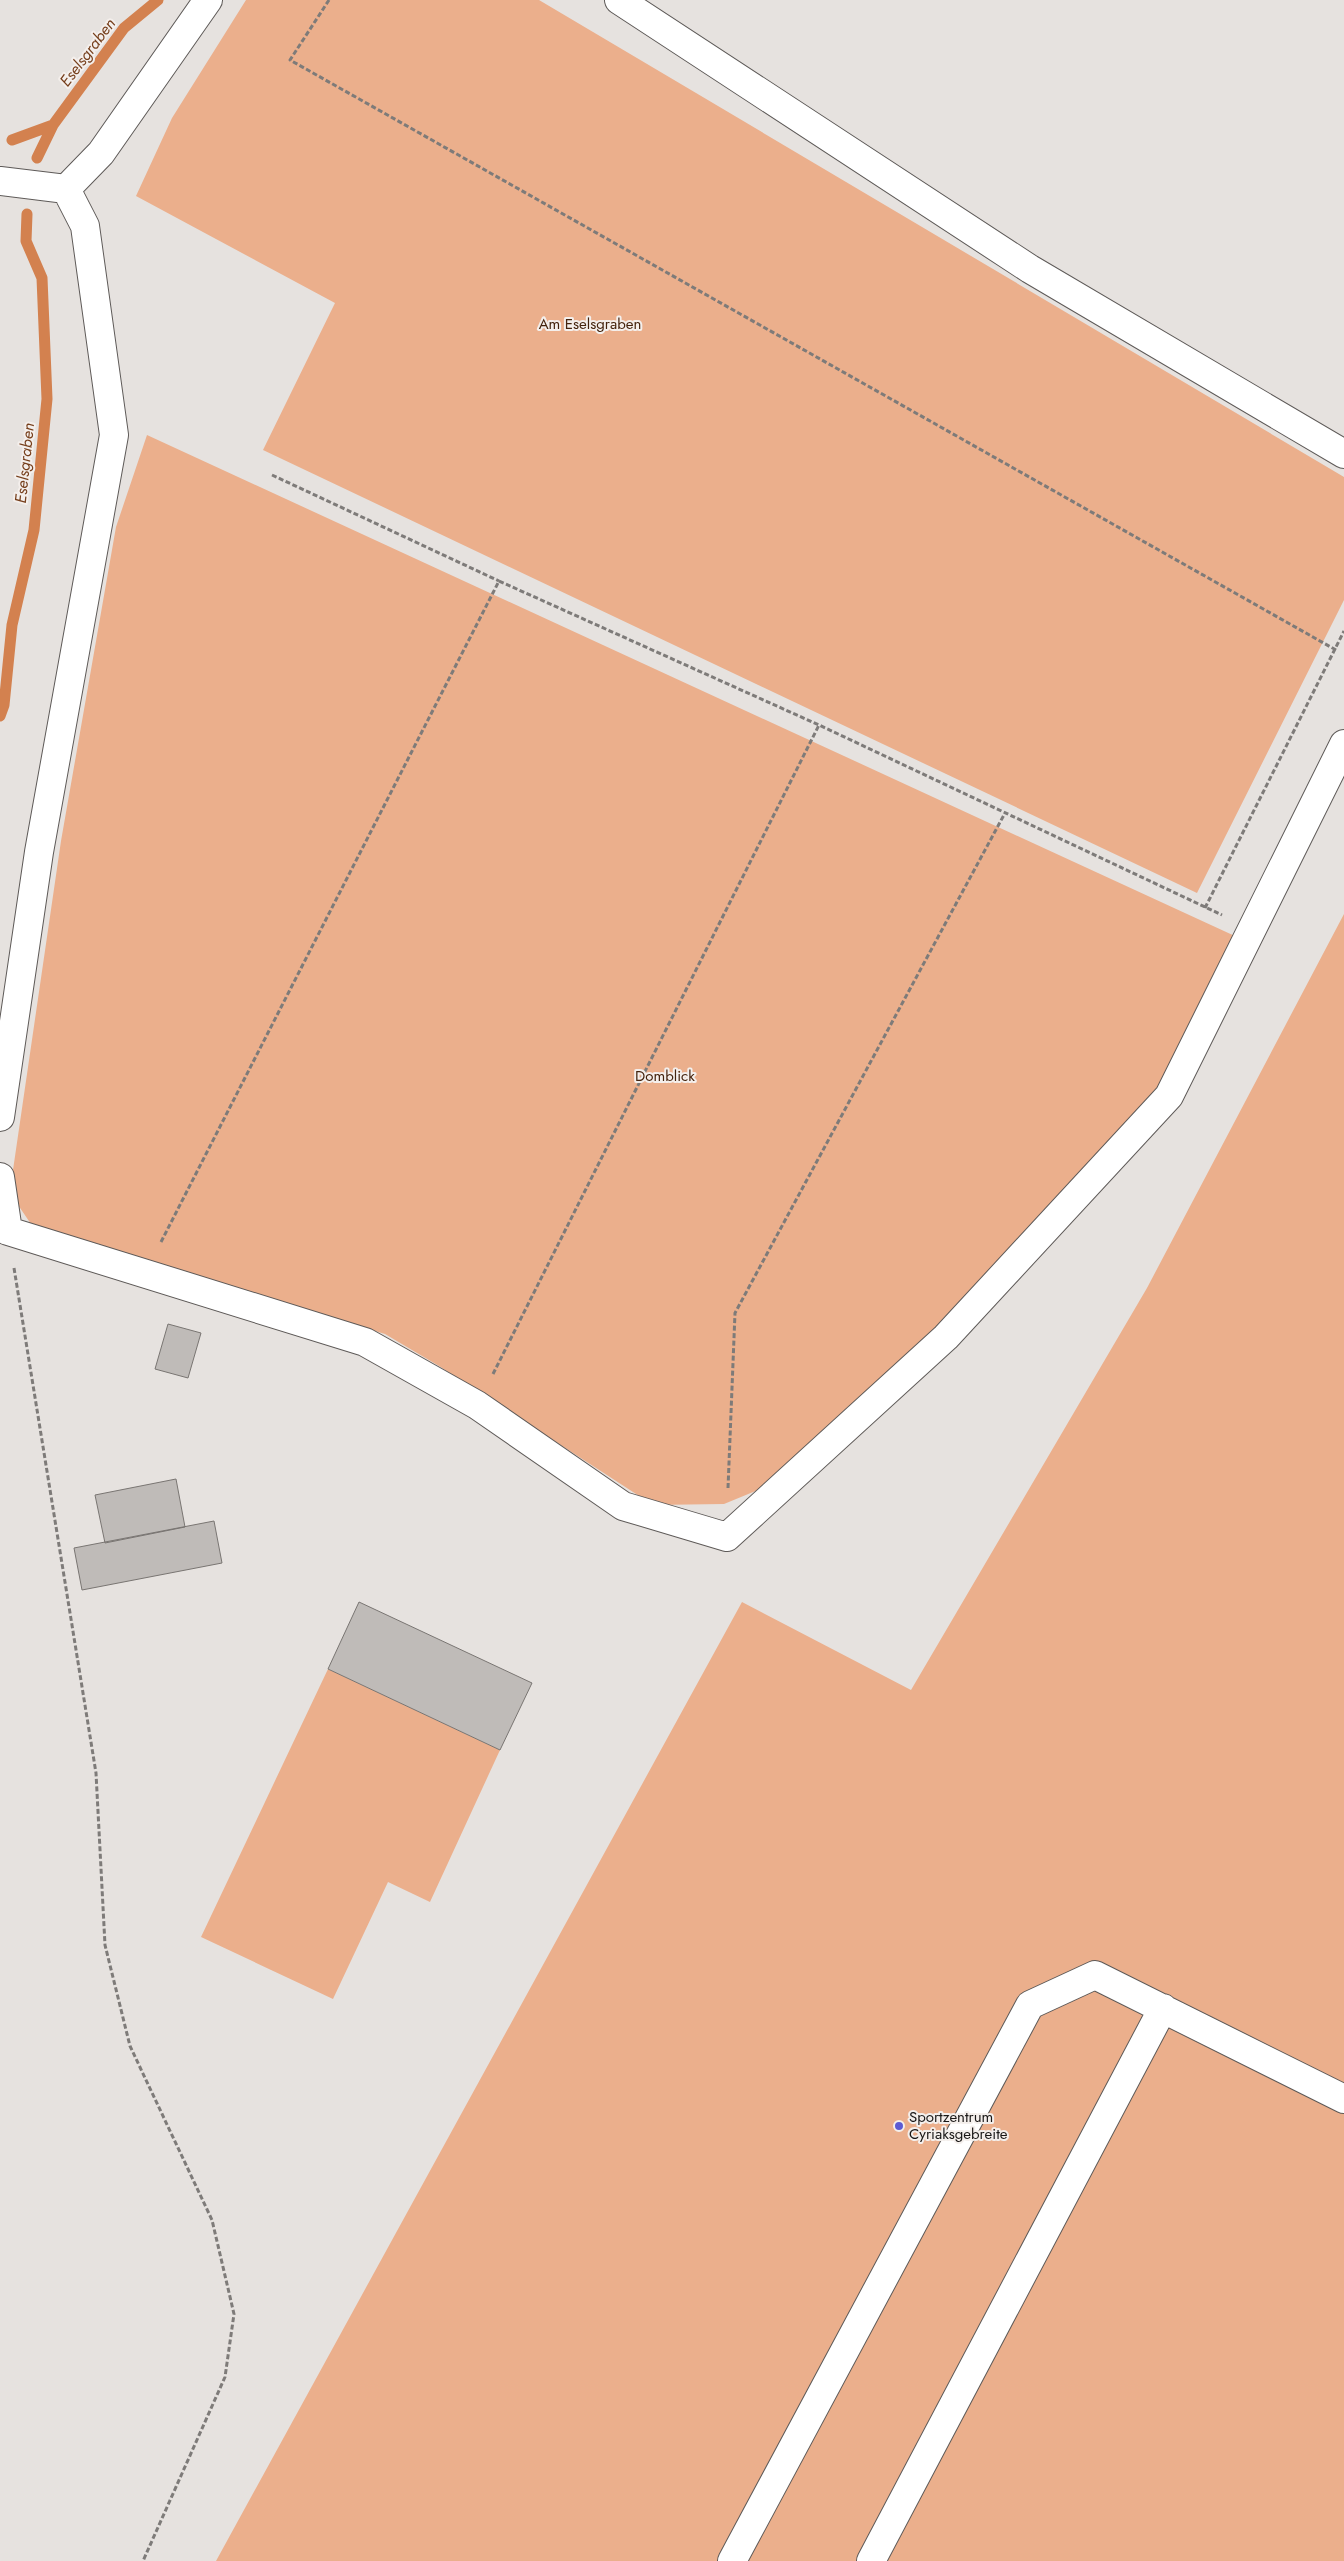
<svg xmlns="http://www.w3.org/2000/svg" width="1344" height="2561" viewBox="0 0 1344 2561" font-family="Jost,sans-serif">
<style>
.green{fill:#ebaf8c}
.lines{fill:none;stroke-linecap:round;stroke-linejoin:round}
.stream{stroke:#d3814f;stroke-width:11}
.building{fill:#bfbbb8;stroke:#797572}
.minor-casing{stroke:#5e5a58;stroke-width:30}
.path{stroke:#7e7b79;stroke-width:3;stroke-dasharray:5 2.5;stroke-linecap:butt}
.minor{stroke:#fff;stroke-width:28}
.poi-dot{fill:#5d5bd3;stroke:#f4efec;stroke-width:2}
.labels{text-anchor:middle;stroke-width:4;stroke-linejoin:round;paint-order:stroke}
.park-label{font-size:15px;fill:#44230d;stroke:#f4efec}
.poi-label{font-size:15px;fill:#191716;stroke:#f4efec;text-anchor:start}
.water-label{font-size:16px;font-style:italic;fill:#763f1c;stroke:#f4efec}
</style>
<rect width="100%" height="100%" fill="#e6e2df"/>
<path class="green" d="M246 0H539L1344 477V600L1197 893 263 450 335 303 136 196 172 118Z
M147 435 1237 937 1159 1091 937 1329 758 1490 724 1504 653 1505 439 1366 385 1334 33 1227 16 1202 13 1170 61 841 116 527Z
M1344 914V2561H216L742 1602 911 1690 1147 1288Z
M328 1669 500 1750 430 1902 388 1882 333 1999 201 1937Z"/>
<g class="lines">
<path class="stream" d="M12 140 53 125
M37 158 53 125 124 28 158 0
M0 716 4 705 12 625 34 530 47 399 42 278 26 241 27 214"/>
</g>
<path class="building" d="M168 1324 201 1333 188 1378 155 1369Z
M176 1479 185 1527 105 1543 95 1495Z
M214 1521 222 1563 82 1590 74 1548Z
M359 1602 532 1683 500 1750 328 1669Z"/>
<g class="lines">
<g class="minor-casing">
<path id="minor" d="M619 0 1030 269 1344 454
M0 181 66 189
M66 189 101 153 208 0
M0 1117 39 852 114 435 85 226 66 189
M0 1177 8 1231 365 1342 477 1405 623 1506 727 1537 946 1337 1169 1096 1344 744
M732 2561 1030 2005 1095 1975 1344 2099
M871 2561 1163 2008"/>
</g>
<path class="path" d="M329 0 290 60 1336 650
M272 475 499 581
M1205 908 1344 631
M161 1242 499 581 819 725 1222 915
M14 1268 96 1773 105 1945 130 2046 212 2220 234 2314 225 2377 143 2561
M493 1374 819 725
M728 1488 735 1313 1005 813"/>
<use href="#minor" class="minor"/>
</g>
<circle class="poi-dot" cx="899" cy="2126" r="5"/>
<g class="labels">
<g class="park-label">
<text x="590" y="329">Am Eselsgraben</text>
<text x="665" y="1081">Domblick</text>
</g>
<g class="poi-label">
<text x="909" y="2122">Sportzentrum<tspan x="909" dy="17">Cyriaksgebreite</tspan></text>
</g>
<g class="water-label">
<text transform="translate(87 52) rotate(-53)" y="6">Eselsgraben</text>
<text transform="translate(24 463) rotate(-84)" y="6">Eselsgraben</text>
</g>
</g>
</svg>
